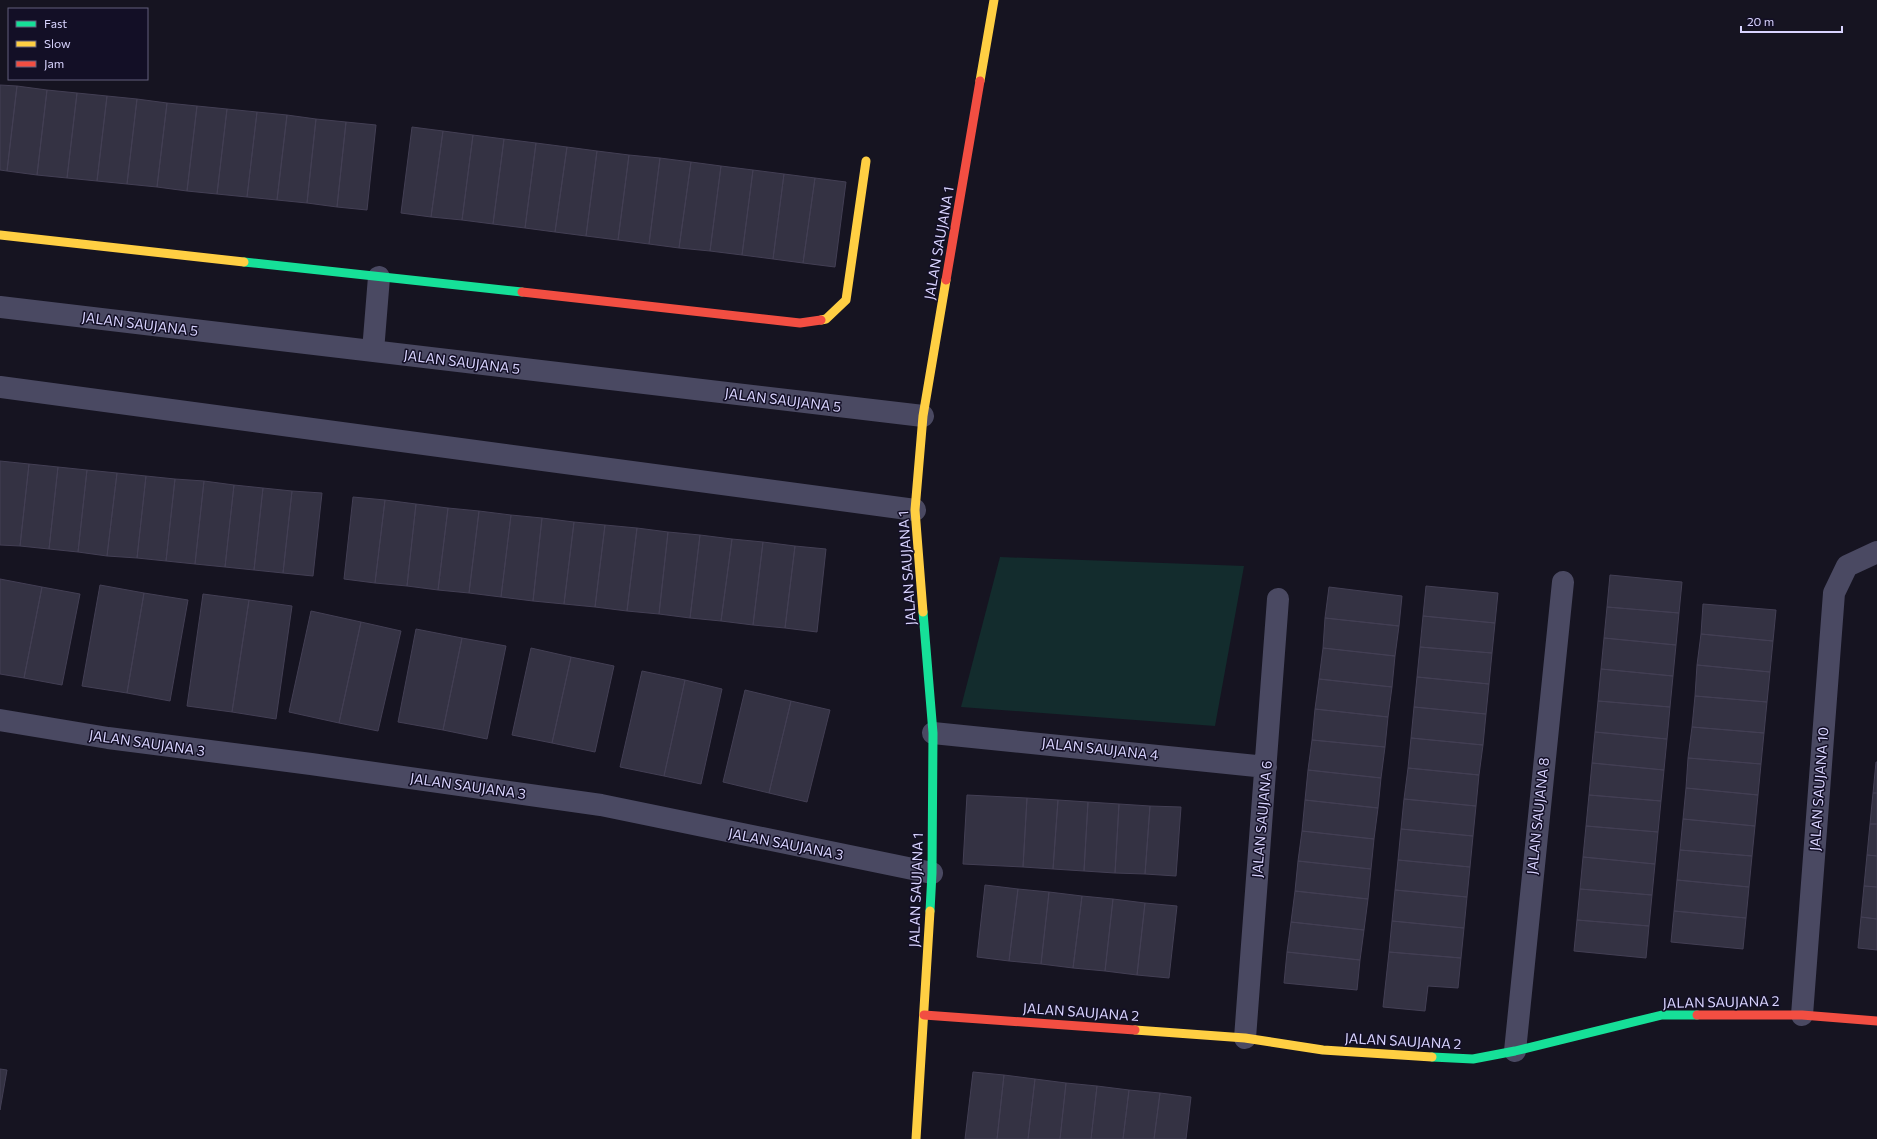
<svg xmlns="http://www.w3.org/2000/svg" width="1877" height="1139" viewBox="0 0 1877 1139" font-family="Commissioner,sans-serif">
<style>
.green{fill:#132c2d}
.building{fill:#343243;stroke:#433f54}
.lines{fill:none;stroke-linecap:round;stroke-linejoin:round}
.street{stroke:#4a4962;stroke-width:22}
.fast{stroke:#16e098;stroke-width:9}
.slow{stroke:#ffcf43;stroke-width:9}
.jam{stroke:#f24e42;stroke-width:9}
.labels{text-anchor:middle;stroke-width:3;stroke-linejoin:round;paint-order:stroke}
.street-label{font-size:14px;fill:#d9d4ff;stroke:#130f26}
</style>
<rect width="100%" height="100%" fill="#161421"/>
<path class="green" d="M1000 557 1244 566 1215 726 961 707Z"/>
<path class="building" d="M0 85 17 86 7 171 0 170Z
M17 86 47 90 37 175 7 171Z
M47 90 77 93 67 178 37 175Z
M77 93 107 96 97 181 67 178Z
M107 96 137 99 127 184 97 181Z
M137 99 167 103 157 187 127 184Z
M167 103 197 106 187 191 157 187Z
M197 106 227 109 217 194 187 191Z
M227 109 257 112 247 197 217 194Z
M257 112 287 115 277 200 247 197Z
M287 115 316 119 307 203 277 200Z
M316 119 346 122 337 207 307 203Z
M346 122 376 125 367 210 337 207Z
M412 127 443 131 431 217 401 213Z
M443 131 473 135 462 220 431 217Z
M473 135 504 139 493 224 462 220Z
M504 139 536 143 525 228 493 224Z
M536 143 567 147 555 232 525 228Z
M567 147 597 151 586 236 555 232Z
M597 151 629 155 618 240 586 236Z
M629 155 660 158 649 244 618 240Z
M660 158 691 162 679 248 649 244Z
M691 162 721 166 710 251 679 248Z
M721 166 753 170 742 255 710 251Z
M753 170 784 174 773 259 742 255Z
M784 174 815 178 803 263 773 259Z
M815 178 846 182 835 267 803 263Z
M0 461 29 464 20 546 0 545Z
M29 464 58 467 49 549 20 546Z
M58 467 87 470 78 552 49 549Z
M87 470 117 473 107 556 78 552Z
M117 473 146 476 137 558 107 556Z
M146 476 175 479 166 561 137 558Z
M175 479 204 481 195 564 166 561Z
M204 481 234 485 225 567 195 564Z
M234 485 263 488 254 570 225 567Z
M263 488 292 491 283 573 254 570Z
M292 491 322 493 313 576 283 573Z
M353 497 385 500 375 583 344 579Z
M385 500 416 504 407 586 375 583Z
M416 504 448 508 438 590 407 586Z
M448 508 479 511 469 593 438 590Z
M479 511 511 515 501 597 469 593Z
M511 515 542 518 533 601 501 597Z
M542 518 574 522 564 604 533 601Z
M574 522 605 525 595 607 564 604Z
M605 525 637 528 627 611 595 607Z
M637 528 668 532 659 614 627 611Z
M668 532 700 535 690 618 659 614Z
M700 535 732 539 721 621 690 618Z
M732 539 763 542 753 625 721 621Z
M763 542 795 546 785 628 753 625Z
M795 546 826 549 817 632 785 628Z
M1610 575 1682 582 1679 613 1607 607Z
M0 579 42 587 24 678 0 674Z
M100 585 144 593 127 693 82 686Z
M1426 586 1498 593 1495 623 1423 616Z
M42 587 80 594 62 685 24 678Z
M1329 587 1402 596 1399 626 1325 618Z
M144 593 188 600 170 701 127 693Z
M203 594 249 600 232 712 187 706Z
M249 600 292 606 276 719 232 712Z
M1703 604 1776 610 1773 641 1701 634Z
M1607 607 1679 613 1676 645 1604 638Z
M311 611 361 622 339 723 289 712Z
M1423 616 1495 623 1492 653 1420 647Z
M1325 618 1399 626 1395 656 1323 648Z
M361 622 401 631 378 731 339 723Z
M416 629 462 638 443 730 398 722Z
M1701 634 1773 641 1770 672 1697 665Z
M462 638 506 646 487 739 443 730Z
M1604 638 1676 645 1673 676 1601 669Z
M1420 647 1492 653 1489 684 1417 677Z
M531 648 571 657 552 743 512 735Z
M1323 648 1395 656 1392 687 1319 679Z
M571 657 614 666 595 752 552 743Z
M1697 665 1770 672 1767 702 1695 696Z
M1601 669 1673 676 1670 707 1598 701Z
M642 671 685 680 664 776 620 767Z
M1417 677 1489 684 1486 714 1414 707Z
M1319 679 1392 687 1388 717 1315 709Z
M685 680 722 689 701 784 664 776Z
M745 690 791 701 769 793 723 782Z
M1695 696 1767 702 1764 733 1692 727Z
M791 701 830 710 807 802 769 793Z
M1598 701 1670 707 1667 739 1595 732Z
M1414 707 1486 714 1483 745 1411 738Z
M1315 709 1388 717 1385 747 1312 740Z
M1692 727 1764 733 1761 764 1688 758Z
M1595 732 1667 739 1664 770 1592 763Z
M1411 738 1483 745 1479 775 1408 768Z
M1312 740 1385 747 1381 778 1308 770Z
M1688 758 1761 764 1758 795 1686 788Z
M1876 762H1877V793H1873Z
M1592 763 1664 770 1661 801 1589 795Z
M1408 768 1479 775 1476 806 1404 799Z
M1308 770 1381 778 1378 808 1305 800Z
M1686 788 1758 795 1755 826 1683 819Z
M1873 793H1877V824H1870Z
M967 795 1027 798 1023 867 963 864Z
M1589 795 1661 801 1658 832 1586 826Z
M1027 798 1058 800 1053 869 1023 867Z
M1404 799 1476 806 1473 836 1401 829Z
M1058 800 1088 802 1084 871 1053 869Z
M1305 800 1378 808 1374 839 1302 831Z
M1088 802 1119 804 1115 873 1084 871Z
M1119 804 1150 806 1145 874 1115 873Z
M1150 806 1181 807 1176 876 1145 874Z
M1683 819 1755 826 1752 856 1680 850Z
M1870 824H1877V856L1867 855Z
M1586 826 1658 832 1655 864 1583 857Z
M1401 829 1473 836 1470 867 1398 860Z
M1302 831 1374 839 1371 869 1298 861Z
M1680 850 1752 856 1749 887 1677 880Z
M1867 855 1877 856V887L1864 886Z
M1583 857 1655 864 1652 895 1580 889Z
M1398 860 1470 867 1467 897 1395 890Z
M1298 861 1371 869 1368 899 1295 891Z
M1677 880 1749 887 1746 918 1674 911Z
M985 885 1018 889 1009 961 977 957Z
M1864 886 1877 887V919L1861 917Z
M1018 889 1049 892 1041 964 1009 961Z
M1580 889 1652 895 1649 926 1577 920Z
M1395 890 1467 897 1464 928 1392 921Z
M1295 891 1368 899 1364 930 1291 922Z
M1049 892 1082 896 1073 968 1041 964Z
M1082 896 1113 899 1105 971 1073 968Z
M1113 899 1145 903 1137 975 1105 971Z
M1145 903 1177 906 1169 978 1137 975Z
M1674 911 1746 918 1743 949 1671 942Z
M1861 917 1877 919V950L1858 948Z
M1577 920 1649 926 1646 958 1574 951Z
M1392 921 1464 928 1461 958 1389 952Z
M1291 922 1364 930 1360 960 1287 952Z
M1287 952 1360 960 1357 990 1284 983Z
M1389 952 1461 958 1458 988 1428 986 1425 1011 1383 1007Z
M0 1069 7 1070 0 1110Z
M973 1072 1004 1075 997 1139H965Z
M1004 1075 1035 1079 1028 1139H997Z
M1035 1079 1066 1083 1060 1139H1028Z
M1066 1083 1097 1086 1091 1139H1060Z
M1097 1086 1129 1090 1123 1139H1091Z
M1129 1090 1160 1093 1154 1139H1123Z
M1160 1093 1191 1097 1186 1139H1154Z"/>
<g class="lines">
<path class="street" d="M0 307 923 416
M373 351 379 277
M0 387 915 510
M0 720 108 738 311 764 601 805 932 873
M933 733 1266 767
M1802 1015 1834 593 1847 566 1877 552
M1245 1038 1278 599
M1515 1051 1563 582"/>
<path class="fast" d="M244 262 522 292
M923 612 933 733 932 873 930 911
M1432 1057 1473 1059 1515 1051 1662 1015H1697"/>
<path class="slow" d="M980 81 994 0
M0 235 244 262
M821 320 826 319 846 300 866 161
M923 612 915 510 923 416 946 280
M1135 1030 1245 1038 1323 1050 1432 1057
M916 1139 930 911"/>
<path class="jam" d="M946 280 980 81
M522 292 800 323 821 320
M924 1015 1135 1030
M1697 1015H1802L1877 1021"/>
</g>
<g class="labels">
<g class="street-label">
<text transform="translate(939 243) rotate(-80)" y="5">JALAN SAUJANA 1</text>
<text transform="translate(140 324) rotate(7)" y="5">JALAN SAUJANA 5</text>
<text transform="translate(462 362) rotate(7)" y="5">JALAN SAUJANA 5</text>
<text transform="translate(783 400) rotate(7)" y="5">JALAN SAUJANA 5</text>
<text transform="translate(907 568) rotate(-94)" y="5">JALAN SAUJANA 1</text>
<text transform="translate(147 743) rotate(8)" y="5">JALAN SAUJANA 3</text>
<text transform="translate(1100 749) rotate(6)" y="5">JALAN SAUJANA 4</text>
<text transform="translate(468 786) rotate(8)" y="5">JALAN SAUJANA 3</text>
<text transform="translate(1819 789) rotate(-86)" y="5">JALAN SAUJANA 10</text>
<text transform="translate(1538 816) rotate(-84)" y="5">JALAN SAUJANA 8</text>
<text transform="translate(1262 819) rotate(-85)" y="5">JALAN SAUJANA 6</text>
<text transform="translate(786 844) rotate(11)" y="5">JALAN SAUJANA 3</text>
<text transform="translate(916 890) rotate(-88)" y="5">JALAN SAUJANA 1</text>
<text transform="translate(1721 1002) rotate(-1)" y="5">JALAN SAUJANA 2</text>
<text transform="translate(1081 1012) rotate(4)" y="5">JALAN SAUJANA 2</text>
<text transform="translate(1403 1041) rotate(3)" y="5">JALAN SAUJANA 2</text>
</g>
</g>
<rect x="8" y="8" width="140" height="72" fill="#130f26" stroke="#625e7d"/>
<rect x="16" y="21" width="20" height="6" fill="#16e098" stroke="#625e7d"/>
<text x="44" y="28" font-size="12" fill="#d9d4ff">Fast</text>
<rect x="16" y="41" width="20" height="6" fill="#ffcf43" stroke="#625e7d"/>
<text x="44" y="48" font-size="12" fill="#d9d4ff">Slow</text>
<rect x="16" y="61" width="20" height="6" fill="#f24e42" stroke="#625e7d"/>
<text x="44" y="68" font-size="12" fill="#d9d4ff">Jam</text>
<path d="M1741 26v6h101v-6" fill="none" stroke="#d9d4ff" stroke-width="2"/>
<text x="1747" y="26" font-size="12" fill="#d9d4ff" stroke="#130f26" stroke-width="3" paint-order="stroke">20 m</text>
</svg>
